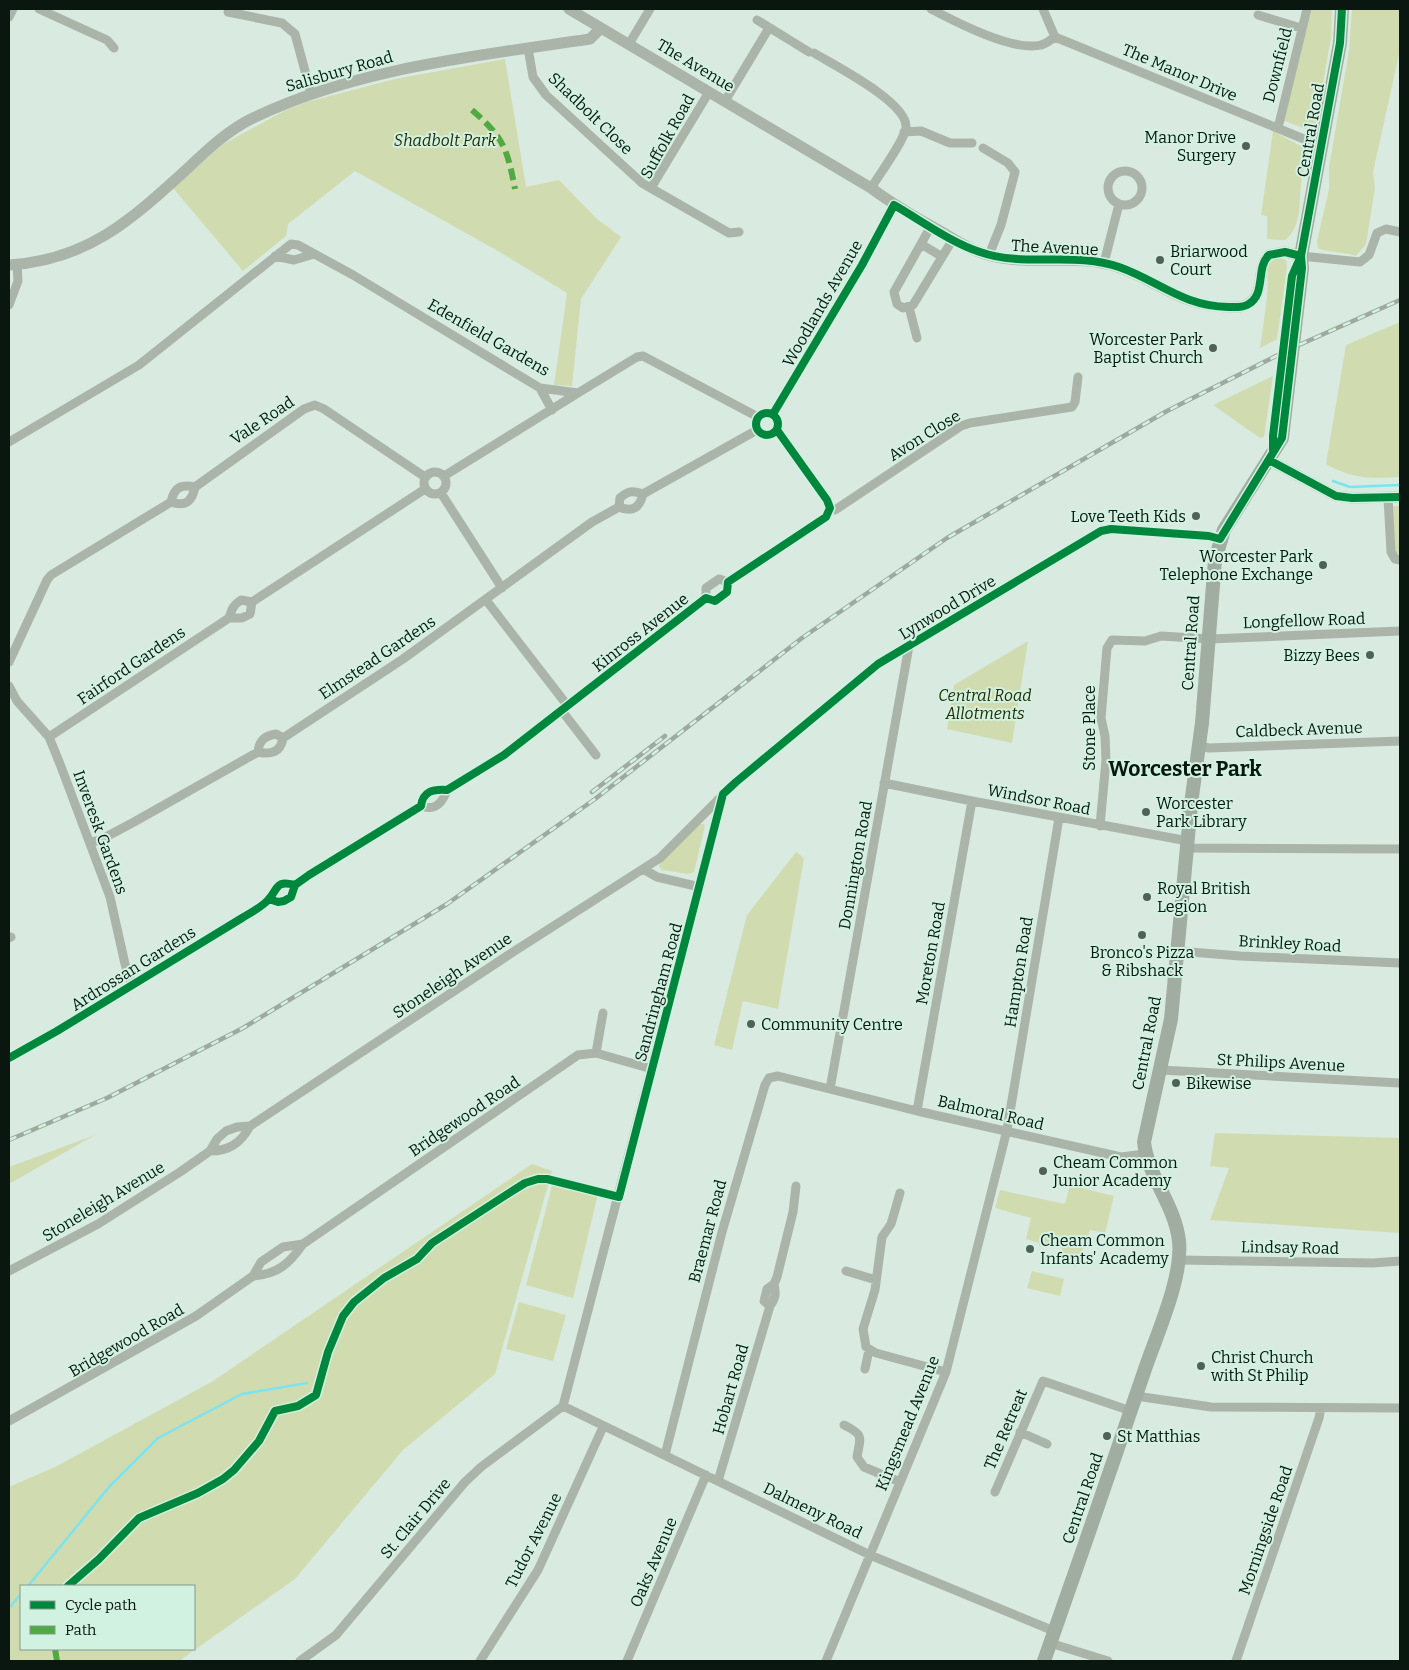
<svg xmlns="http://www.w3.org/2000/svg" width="1409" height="1670" viewBox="0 0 1409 1670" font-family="Bitter,serif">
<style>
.green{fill:#d0dcb0;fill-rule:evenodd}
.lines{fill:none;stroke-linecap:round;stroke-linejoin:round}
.stream{stroke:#7ce3f0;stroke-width:2.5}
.minor{stroke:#aab4a9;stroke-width:9}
.tertiary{stroke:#aab4a9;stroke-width:11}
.primary{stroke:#a0ada0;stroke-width:14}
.rail-casing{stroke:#9ea9a0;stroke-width:4.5}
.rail{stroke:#d1f2e0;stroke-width:2.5;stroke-dasharray:8;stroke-linecap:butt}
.quiet{stroke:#50a942;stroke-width:6;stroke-dasharray:12 6;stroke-linecap:butt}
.cycleway-casing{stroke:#d1f2e0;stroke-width:11}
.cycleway{stroke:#00873e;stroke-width:8}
.poi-dot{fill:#526059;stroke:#d1f2e0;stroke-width:2}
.labels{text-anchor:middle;stroke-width:4;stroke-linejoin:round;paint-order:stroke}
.street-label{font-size:16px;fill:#0a1610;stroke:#d1f2e0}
.poi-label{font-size:16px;fill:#0a1610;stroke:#d1f2e0;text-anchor:start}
.park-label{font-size:16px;font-style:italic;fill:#292c02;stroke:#d1f2e0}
.district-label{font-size:21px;font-weight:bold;fill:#0a1610;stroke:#d1f2e0}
</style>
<rect width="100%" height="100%" fill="#d9eae1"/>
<path class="green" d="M1312 9H1332L1331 37 1315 129 1311 131 1282 120Z
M1352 9H1400V50L1373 172 1375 188 1366 244 1356 256C1346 252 1325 252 1318 248L1317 241 1329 189V167L1349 51Z
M505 59 526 187 559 180 596 218 621 237 581 299 572 386 554 385 567 293 498 251 355 171 288 224 286 236 243 271 173 188 222 145 284 111 307 102 395 79Z
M1273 131 1310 151C1308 161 1303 169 1302 177 1298 197 1304 226 1285 240L1267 239V216L1261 215Z
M1277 258 1286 260 1287 267 1277 339 1260 348 1267 298 1268 264Z
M1400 322V477C1371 479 1352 479 1326 464L1346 345Z
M1273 376 1264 437 1260 438 1213 405Z
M1391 506H1400V556L1395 555Z
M1028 641 1012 743 947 729 954 685Z
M700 824H704L705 826 694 872 689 874 662 870 659 867 660 862Z
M796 852 804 858 778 1009 743 1001 732 1050 714 1045 747 915Z
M1215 1133 1400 1138V1233L1210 1220 1229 1168 1210 1166Z
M95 1135 9 1184V1167Z
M532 1164 552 1171 495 1374 403 1450 295 1579 179 1661H9V1487L57 1466 213 1381ZM21 1586H194V1649H21Z
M553 1182 598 1194 573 1298 526 1285Z
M1070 1185 1114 1196 1105 1233 1090 1230 1076 1267 1070 1265 1072 1256 1062 1254V1248L1044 1244 1043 1247 1039 1246V1243L1026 1239 1031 1218 995 1208 1000 1190 1065 1204Z
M1032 1271 1064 1279 1060 1296 1027 1288Z
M519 1302 566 1315 553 1361 506 1349Z"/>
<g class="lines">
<path class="stream" d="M1333 481 1350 487 1400 485
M28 1586 109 1487 158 1438 242 1394 307 1383
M9 1608 21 1594"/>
<path class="minor" d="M39 9 107 40 114 48
M931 9C956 22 1013 52 1041 45 1046 44 1050 40 1055 37
M1043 9 1055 37 1321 146
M228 12 282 23 295 34 311 93
M1258 15 1301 28
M9 17 13 9
M757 20 809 52
M629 44 650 9
M528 48 533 77 546 95 642 183 729 233 739 232
M814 53C834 65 909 103 906 128 904 141 879 175 871 188
M725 101 769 28
M1278 128 1307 9
M904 132 921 131 950 143H972
M983 148 1008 163 1015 172 1001 225 989 255
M1108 188a17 17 0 1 1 34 0a17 17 0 1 1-34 0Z
M651 188 709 92
M931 226 894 292 897 304 903 308 913 305 953 239
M921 244 941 256
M275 256 294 260 314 254
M1301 256 1360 262 1369 255 1377 233 1386 229 1400 232
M1104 263 1119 204
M9 305 18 281 17 264
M909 307 917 338
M540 388 552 410
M756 424a11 11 0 1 1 22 0a11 11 0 1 1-22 0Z
M773 414 862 265 894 205
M9 442 139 365 291 244 298 245 353 275 540 388 578 393 637 357 643 356 758 417
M424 483a11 11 0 1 1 22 0a11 11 0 1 1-22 0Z
M444 476 578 393
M441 493 502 588
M1388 498 1391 552 1395 559 1400 560
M171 502C185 507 192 502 195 487L304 409 315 405 324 409 425 477
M619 507 620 498C628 491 633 490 643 494
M830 508 835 510 961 426 970 423 1072 407 1075 402 1078 377
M728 582 826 517 830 511 827 500 777 430
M706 598 715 601 727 592 728 582
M486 600 567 705
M229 618C232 609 233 605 241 600L252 602 425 489
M9 662 47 580 51 575 171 502C174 488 180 484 195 487
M9 686 17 701 49 737 60 764 110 897 125 964 132 985
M562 711 596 755
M49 737 229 618H242L250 614 252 602
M1199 746 1209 748 1400 741
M258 752C259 741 264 736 276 734L283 738
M884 783 972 801 1188 841
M421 806C435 811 442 804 447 790
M1100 826 1106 760 1105 736 1101 718 1107 648 1112 640 1145 641 1161 636 1210 639 1400 631
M90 843 102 839 134 822 258 752C271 755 281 752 283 738L403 659 592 522 619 507C633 513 640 507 643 494L757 430
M1188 848 1400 849
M643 869 657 877 700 887
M269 899 278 902 284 901 291 897 295 885 309 875 421 806C423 791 433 789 447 790L504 755 706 598V588L719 579 728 582
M9 938 11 937
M1178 951 1240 956 1400 963
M596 1053 603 1013
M9 1058 57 1031 242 918C250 913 262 907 268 900 279 888 275 880 295 885
M1161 1070 1400 1083
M830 1089 909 646
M917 1111 972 801
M210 1151C229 1151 241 1143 250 1126L513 952 660 858 736 782 878 664 1101 531 1111 529 1209 536 1220 539
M900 1193 891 1224 882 1237 875 1290 863 1329 866 1347 876 1353 946 1372
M1179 1260 1373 1263 1400 1261
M9 1271 98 1224 180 1172 210 1151 217 1139 226 1131 237 1127 250 1126
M846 1271 876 1280
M253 1276C278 1274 289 1264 303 1244L578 1055 596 1053 652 1069
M770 1306 764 1301 767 1289 774 1284 777 1277 793 1212 796 1186
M865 1369 869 1350
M1136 1396 1211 1407 1400 1408
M563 1406 723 794
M563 1406 870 1555 1054 1631
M9 1421 196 1316 253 1276 261 1262 283 1247 303 1244
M844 1425C865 1435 860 1438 857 1457L864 1467 900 1482
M1020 1432 1047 1444
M665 1455 722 1232 765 1085 769 1078 778 1076 917 1111 1121 1157 1145 1154
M718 1481 770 1306C776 1298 776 1293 774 1284
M995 1492 1043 1381 1131 1411
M1050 1643 1108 1661
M300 1661 336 1635 465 1482 481 1467 563 1406
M480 1661 538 1570 603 1427
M627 1661 706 1475
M826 1661 946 1372 1007 1130 1059 818
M1236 1661 1319 1418 1321 1408"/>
<path class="tertiary" d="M569 9 871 188C894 205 918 219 942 232 954 239 966 247 979 252 1024 269 1073 252 1118 267 1159 281 1180 306 1228 307 1234 307 1241 308 1246 305 1267 296 1255 268 1269 255L1285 252 1301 256
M9 265C88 260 131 220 187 169 207 150 228 130 253 118 357 68 476 56 590 39L601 28
M1269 460 1336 496 1352 498 1400 497"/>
<path class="primary" d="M1044 1661C1078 1565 1111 1468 1144 1372 1156 1336 1183 1278 1179 1241 1175 1205 1148 1177 1144 1142L1171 1019 1191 804 1202 723 1215 560 1224 530 1282 438 1302 268 1301 256 1340 43 1342 9"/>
<g class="rail-casing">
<path id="rail" d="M592 792 665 736
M9 1140 107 1098 243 1028 447 904 595 799 802 638 947 538 1167 411 1290 349 1400 300"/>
</g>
<use href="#rail" class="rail"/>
<path class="quiet" d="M472 110C504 138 507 148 515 189
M55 1649 57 1661"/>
<g class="cycleway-casing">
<path id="cycleway" d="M756 424a11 11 0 1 1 22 0a11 11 0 1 1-22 0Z
M773 414 862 265 894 205C922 221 950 242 980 252 1025 268 1074 251 1119 267 1159 281 1182 306 1228 307 1234 307 1241 308 1247 305 1267 295 1255 268 1269 255L1285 252 1301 256
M1273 451V436L1292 276 1300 258
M1269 460 1336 496 1352 498 1400 497
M269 899 278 902 284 901 291 897 295 885 309 875 421 806C423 791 433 789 447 790L504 755 706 598 715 601 727 592 728 582 826 517 830 508 827 500 777 430
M9 1058 57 1031 242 918C250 913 262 907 268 900 279 888 275 880 295 885
M68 1586 99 1559 139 1518 198 1493 223 1479 234 1470 259 1441 275 1411 298 1406 316 1395 328 1352 343 1316 354 1302 384 1278 417 1259 432 1243 506 1195 525 1183 538 1179H547L619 1197 723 794 736 782 878 664 1101 531 1111 529 1209 536 1220 539 1282 438 1302 268 1301 256 1340 43 1342 9"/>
</g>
<use href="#cycleway" class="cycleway"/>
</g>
<g class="poi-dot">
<circle cx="1246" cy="146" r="5"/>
<circle cx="1160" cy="260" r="5"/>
<circle cx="1213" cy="348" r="5"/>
<circle cx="1196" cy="516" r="5"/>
<circle cx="1323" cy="565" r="5"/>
<circle cx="1370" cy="655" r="5"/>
<circle cx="1146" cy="812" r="5"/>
<circle cx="1147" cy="897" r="5"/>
<circle cx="1142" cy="935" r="5"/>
<circle cx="751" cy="1024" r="5"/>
<circle cx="1176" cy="1083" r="5"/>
<circle cx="1043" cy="1171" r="5"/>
<circle cx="1030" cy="1249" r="5"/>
<circle cx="1201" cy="1366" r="5"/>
<circle cx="1107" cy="1436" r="5"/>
</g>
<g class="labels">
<g class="street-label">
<text transform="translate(696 65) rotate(31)" y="6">The Avenue</text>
<text transform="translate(1277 65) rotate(-76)" y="6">Downfield</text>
<text transform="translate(339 71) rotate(-16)" y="6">Salisbury Road</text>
<text transform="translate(1180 72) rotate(23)" y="6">The Manor Drive</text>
<text transform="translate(591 113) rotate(44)" y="6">Shadbolt Close</text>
<text transform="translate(1310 130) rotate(-80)" y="6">Central Road</text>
<text transform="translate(667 136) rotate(-61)" y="6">Suffolk Road</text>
<text transform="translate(1055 247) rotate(3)" y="6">The Avenue</text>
<text transform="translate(822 303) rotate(-60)" y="6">Woodlands Avenue</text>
<text transform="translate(489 337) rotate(30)" y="6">Edenfield Gardens</text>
<text transform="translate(262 420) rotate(-34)" y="6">Vale Road</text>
<text transform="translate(924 435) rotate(-32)" y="6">Avon Close</text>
<text transform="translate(947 607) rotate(-31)" y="6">Lynwood Drive</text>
<text transform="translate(1304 620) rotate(-2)" y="6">Longfellow Road</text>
<text transform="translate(640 632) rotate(-38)" y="6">Kinross Avenue</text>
<text transform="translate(1190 643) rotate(-86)" y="6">Central Road</text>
<text transform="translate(377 657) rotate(-34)" y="6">Elmstead Gardens</text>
<text transform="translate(131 665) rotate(-34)" y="6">Fairford Gardens</text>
<text transform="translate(1089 728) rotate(-90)" y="6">Stone Place</text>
<text transform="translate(1299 729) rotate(-2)" y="6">Caldbeck Avenue</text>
<text transform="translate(1039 799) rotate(11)" y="6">Windsor Road</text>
<text transform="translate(101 832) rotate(70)" y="6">Inveresk Gardens</text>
<text transform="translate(855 865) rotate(-80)" y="6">Donnington Road</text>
<text transform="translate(1290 943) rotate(3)" y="6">Brinkley Road</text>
<text transform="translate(930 953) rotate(-80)" y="6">Moreton Road</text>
<text transform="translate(133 968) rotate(-32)" y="6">Ardrossan Gardens</text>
<text transform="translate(1018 972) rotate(-81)" y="6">Hampton Road</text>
<text transform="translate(452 975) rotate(-34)" y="6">Stoneleigh Avenue</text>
<text transform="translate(658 992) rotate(-75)" y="6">Sandringham Road</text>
<text transform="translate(1146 1043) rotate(-79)" y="6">Central Road</text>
<text transform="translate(1281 1062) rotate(3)" y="6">St Philips Avenue</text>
<text transform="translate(991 1112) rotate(13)" y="6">Balmoral Road</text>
<text transform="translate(464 1116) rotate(-34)" y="6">Bridgewood Road</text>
<text transform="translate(103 1201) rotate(-31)" y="6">Stoneleigh Avenue</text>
<text transform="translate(707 1231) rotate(-75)" y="6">Braemar Road</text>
<text transform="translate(1290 1247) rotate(1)" y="6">Lindsay Road</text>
<text transform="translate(126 1340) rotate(-30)" y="6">Bridgewood Road</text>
<text transform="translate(730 1389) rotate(-74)" y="6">Hobart Road</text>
<text transform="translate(907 1423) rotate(-68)" y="6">Kingsmead Avenue</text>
<text transform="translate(1005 1429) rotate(-67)" y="6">The Retreat</text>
<text transform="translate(1082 1498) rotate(-71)" y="6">Central Road</text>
<text transform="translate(813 1510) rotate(26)" y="6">Dalmeny Road</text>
<text transform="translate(415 1518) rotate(-50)" y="6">St. Clair Drive</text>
<text transform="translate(1265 1530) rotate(-71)" y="6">Morningside Road</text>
<text transform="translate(533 1540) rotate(-63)" y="6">Tudor Avenue</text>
<text transform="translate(653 1562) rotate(-67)" y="6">Oaks Avenue</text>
</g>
<g class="poi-label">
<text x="1236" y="143" text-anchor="end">Manor Drive<tspan x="1236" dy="18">Surgery</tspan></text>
<text x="1170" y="257">Briarwood<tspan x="1170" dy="18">Court</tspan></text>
<text x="1203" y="345" text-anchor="end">Worcester Park<tspan x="1203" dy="18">Baptist Church</tspan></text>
<text x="1186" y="522" text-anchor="end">Love Teeth Kids</text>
<text x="1313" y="562" text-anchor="end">Worcester Park<tspan x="1313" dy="18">Telephone Exchange</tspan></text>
<text x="1360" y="661" text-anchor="end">Bizzy Bees</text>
<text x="1156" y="809">Worcester<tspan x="1156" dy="18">Park Library</tspan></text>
<text x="1157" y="894">Royal British<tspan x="1157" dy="18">Legion</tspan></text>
<text x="1142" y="958" text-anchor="middle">Bronco's Pizza<tspan x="1142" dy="18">&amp; Ribshack</tspan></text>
<text x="761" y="1030">Community Centre</text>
<text x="1186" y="1089">Bikewise</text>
<text x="1053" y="1168">Cheam Common<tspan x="1053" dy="18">Junior Academy</tspan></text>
<text x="1040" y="1246">Cheam Common<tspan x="1040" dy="18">Infants' Academy</tspan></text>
<text x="1211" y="1363">Christ Church<tspan x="1211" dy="18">with St Philip</tspan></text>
<text x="1117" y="1442">St Matthias</text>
</g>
<g class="park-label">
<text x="445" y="146">Shadbolt Park</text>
<text x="985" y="701">Central Road<tspan x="985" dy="18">Allotments</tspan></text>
</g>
<g class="district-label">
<text x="1185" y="776">Worcester Park</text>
</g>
</g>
<rect width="1409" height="1670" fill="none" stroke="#0a1610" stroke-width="20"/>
<rect x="20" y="1585" width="175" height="65" fill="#d1f2e0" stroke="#819a8d"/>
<rect x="30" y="1601" width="25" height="8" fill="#00873e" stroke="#819a8d"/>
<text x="65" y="1610" font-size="15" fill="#0a1610">Cycle path</text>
<rect x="30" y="1626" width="25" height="8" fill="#50a942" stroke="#819a8d"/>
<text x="65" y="1635" font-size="15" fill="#0a1610">Path</text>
</svg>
